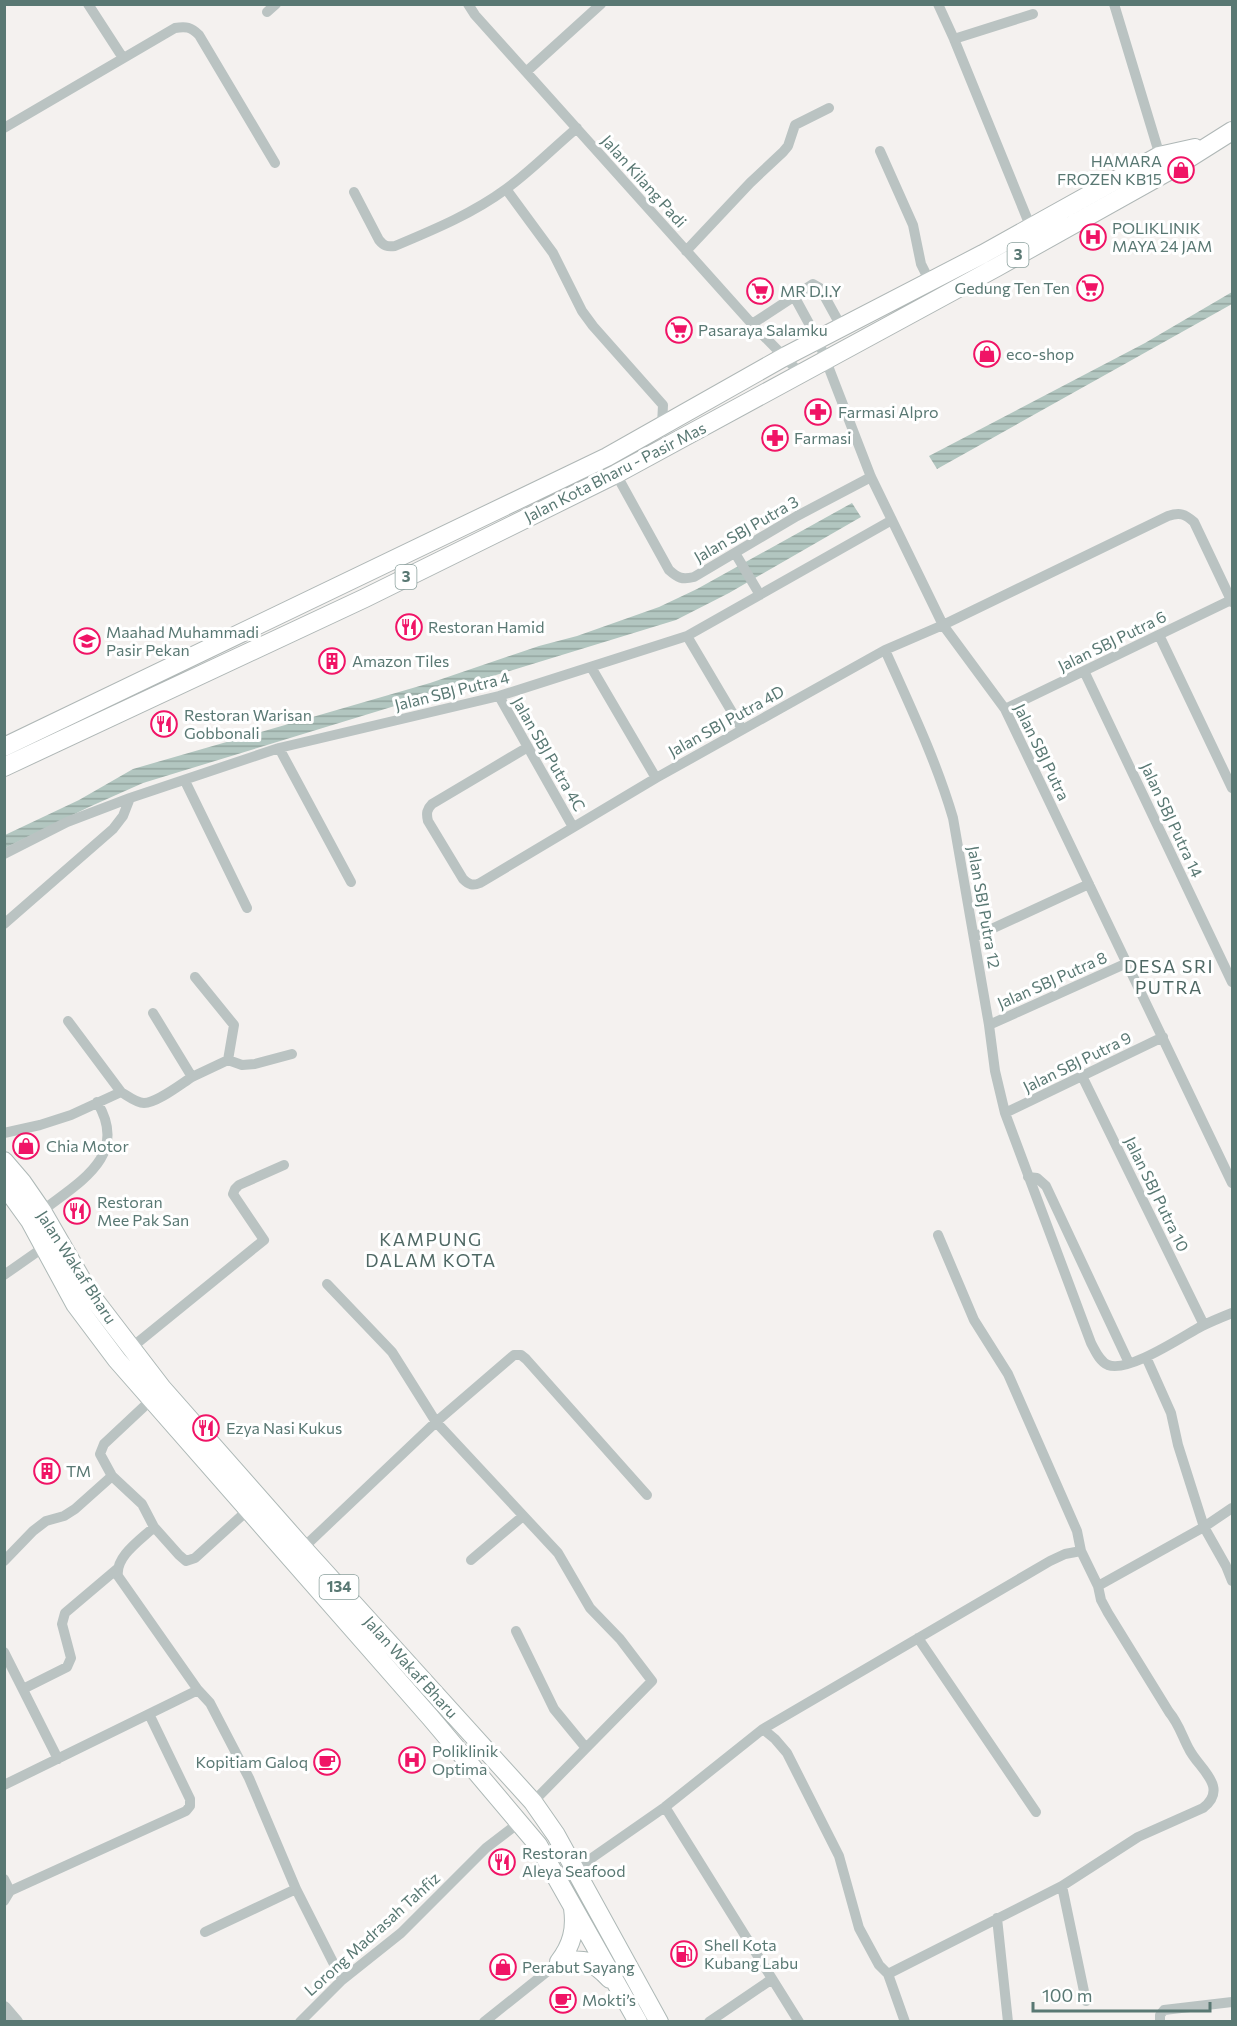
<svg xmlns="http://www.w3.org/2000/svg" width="1237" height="2026" viewBox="0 0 1237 2026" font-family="Commissioner,sans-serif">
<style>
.water{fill:url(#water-rules)}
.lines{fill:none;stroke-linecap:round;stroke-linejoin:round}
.primary-casing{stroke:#adb8b6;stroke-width:20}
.trunk-casing{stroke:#afb7b6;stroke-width:20}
.minor{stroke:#bac3c2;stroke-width:10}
.tertiary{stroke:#bac3c2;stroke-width:14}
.primary{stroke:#fff;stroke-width:18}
.trunk{stroke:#fff;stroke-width:18}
.labels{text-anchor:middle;stroke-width:6;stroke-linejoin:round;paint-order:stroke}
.shield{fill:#fff;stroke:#8ba09d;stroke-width:1.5}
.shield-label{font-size:15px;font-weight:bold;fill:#597873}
.poi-label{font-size:16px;fill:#597873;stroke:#fff;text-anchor:start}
.street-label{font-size:16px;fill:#597873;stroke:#fff}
.neighbourhood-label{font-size:18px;letter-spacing:1.5px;fill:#4f6864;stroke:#fff}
</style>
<defs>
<pattern id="water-rules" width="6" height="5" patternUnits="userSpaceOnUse" patternTransform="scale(1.5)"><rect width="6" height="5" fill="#b2c6c0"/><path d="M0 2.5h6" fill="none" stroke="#94a6a0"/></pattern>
</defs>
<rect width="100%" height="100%" fill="#f4f1ef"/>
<path class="water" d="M1232 292V304L937 469 929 456 1145 343Z
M852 503 861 517 729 593 676 620 143 783 89 807 5 848V835L79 800 133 769 430 683 539 646 577 636 659 607 697 589Z"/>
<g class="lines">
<g class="primary-casing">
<path id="primary" d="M4 1161 22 1182 42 1211 90 1294 162 1388 303 1548 533 1802 556 1835 659 2022
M4 1185 30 1221 75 1304 117 1360 430 1717 538 1845 638 2022
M559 1962C585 1958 592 1960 610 1979
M559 1962C572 1945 576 1929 573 1908"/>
</g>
<g class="trunk-casing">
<path id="trunk" d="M4 747 607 457 784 357 983 254 1159 156 1195 148
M4 767 365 598 616 474 997 267 1167 172 1232 131"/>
</g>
<path class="minor" d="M88 4 123 58
M468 4 475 15 752 324 801 374
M938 4 954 39 1031 228
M1114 4 1160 156
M267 12 276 4
M954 39 1033 14
M526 72 601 4
M4 128 175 28C186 26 191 27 199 35L275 163
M880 151 913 225 921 264 930 282
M506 189 553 253 582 311 593 326 663 405 662 425
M354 192 379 240C384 246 387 247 395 246 433 230 472 214 506 189 531 171 553 148 577 128
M686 251 750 183 783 152 788 146 795 125 829 108
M794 296 818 340 871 477 943 625 1005 709 1232 1183
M752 324 813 284 820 288 842 328
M616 474 669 570C678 578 682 580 694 577L797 516 871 477
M735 553 760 595
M1159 635 1232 788
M687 636 742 729
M885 650C910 706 936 760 953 818L989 1025 995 1071 1005 1113 1091 1343C1095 1350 1099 1361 1108 1365 1129 1373 1183 1336 1202 1326 1212 1321 1222 1317 1232 1313
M591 667 656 778
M1084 671 1232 982
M499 696 573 827
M1005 709 1231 600
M528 747 432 804C427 809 426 813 428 821L463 879C469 885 473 886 480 883L656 778 885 650 943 625 1168 516C1180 512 1185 514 1194 522L1232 602
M279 748 351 882
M185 781 247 908
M4 854 67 822 130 798 279 748 499 696 687 636 892 520
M4 924 113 829 123 816 130 798
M974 937 1089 884
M195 977 234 1025 228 1060
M989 1025 1127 963
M1082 1076 1204 1325
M192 1077 228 1060 242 1065 255 1064 292 1054
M121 1092C128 1096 136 1103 144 1103 157 1103 181 1084 192 1077L153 1013
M1005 1113 1163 1037
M4 1133 40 1125 71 1115 121 1092 68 1021
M1028 1177 1037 1178 1046 1186 1129 1363
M42 1211C79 1182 130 1156 97 1102
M938 1235 974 1320 1008 1374 1077 1531 1081 1551
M4 1275 44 1247
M327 1284 392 1352 436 1422 558 1553 590 1608 620 1639 652 1681 533 1802
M131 1348 264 1240 233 1194 235 1189 239 1185 284 1165
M1146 1357 1171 1413 1178 1445 1204 1527 1226 1566 1232 1581
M151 1400 104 1444 100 1454 112 1476 142 1504 154 1527 179 1555 186 1561 195 1558 248 1510
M154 1527C142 1539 115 1556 118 1576L198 1690 210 1703 249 1778 296 1889 342 1980
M303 1548 436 1422 514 1355H521L526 1359 647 1495
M471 1560 523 1516
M4 1561 33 1531 46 1521 64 1516 75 1509 112 1476
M516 1631 554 1709 586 1748
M918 1638 1036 1812
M4 1652 58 1759
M23 1689 67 1667 71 1658 62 1624 65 1613 117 1569
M763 1729 775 1739 787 1753 839 1856 859 1928 879 1965 888 1974 905 2022
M4 1785 198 1690
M665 1807 799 2022
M576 1869 665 1807 763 1729 1050 1561 1065 1554 1081 1551 1098 1586 1204 1527 1232 1508
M4 1879 10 1891 4 1901
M1062 1886 1086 2001
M10 1891 186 1811 190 1806V1799L149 1714
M997 1918 1008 2022
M205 1932 296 1889
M888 1974 1062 1886 1138 1837 1203 1808C1230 1787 1198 1768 1189 1749 1182 1736 1179 1724 1169 1712L1108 1613 1101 1600 1098 1586
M300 2022 342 1980 401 1933 486 1848 520 1822
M484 2022 559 1962
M709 2022 772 1979
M1160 2022V2015L1164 2010 1232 2002"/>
<path class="tertiary" d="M4 2008 16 2022"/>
<use href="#primary" class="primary"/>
<use href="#trunk" class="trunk"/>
</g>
<defs>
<g id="shop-ring" transform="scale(1.35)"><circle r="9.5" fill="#fff" stroke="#f01466" stroke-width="1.5"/><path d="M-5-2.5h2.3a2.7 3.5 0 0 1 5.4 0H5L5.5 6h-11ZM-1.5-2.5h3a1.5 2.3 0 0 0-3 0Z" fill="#f01466"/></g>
<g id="hospital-ring" transform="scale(1.35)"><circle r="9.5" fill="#fff" stroke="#f01466" stroke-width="1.5"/><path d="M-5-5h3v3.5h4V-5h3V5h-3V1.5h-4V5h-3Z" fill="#f01466"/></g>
<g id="supermarket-ring" transform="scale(1.35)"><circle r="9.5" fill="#fff" stroke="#f01466" stroke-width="1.5"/><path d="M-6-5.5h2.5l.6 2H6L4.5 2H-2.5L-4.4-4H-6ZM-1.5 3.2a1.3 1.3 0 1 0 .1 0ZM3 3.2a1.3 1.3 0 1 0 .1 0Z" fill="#f01466"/></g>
<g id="pharmacy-ring" transform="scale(1.35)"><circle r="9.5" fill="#fff" stroke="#f01466" stroke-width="1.5"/><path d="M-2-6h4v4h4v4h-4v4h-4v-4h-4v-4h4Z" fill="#f01466"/></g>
<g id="restaurant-ring" transform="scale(1.35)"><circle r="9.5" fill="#fff" stroke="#f01466" stroke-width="1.5"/><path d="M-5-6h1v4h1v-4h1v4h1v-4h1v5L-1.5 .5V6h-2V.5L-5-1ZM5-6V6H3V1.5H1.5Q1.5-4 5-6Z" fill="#f01466"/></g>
<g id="school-ring" transform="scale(1.35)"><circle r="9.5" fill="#fff" stroke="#f01466" stroke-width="1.5"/><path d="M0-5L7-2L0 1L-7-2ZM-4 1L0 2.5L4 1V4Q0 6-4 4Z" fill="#f01466"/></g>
<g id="building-ring" transform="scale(1.35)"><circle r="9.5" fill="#fff" stroke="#f01466" stroke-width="1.5"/><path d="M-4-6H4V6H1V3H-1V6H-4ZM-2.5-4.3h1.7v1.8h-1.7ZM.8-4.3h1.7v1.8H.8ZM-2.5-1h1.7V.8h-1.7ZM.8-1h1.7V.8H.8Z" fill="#f01466"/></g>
<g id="cafe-ring" transform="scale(1.35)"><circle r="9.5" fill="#fff" stroke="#f01466" stroke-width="1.5"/><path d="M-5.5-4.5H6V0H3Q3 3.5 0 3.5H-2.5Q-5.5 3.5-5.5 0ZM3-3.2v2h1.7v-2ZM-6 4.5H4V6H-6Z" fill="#f01466"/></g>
<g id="fuel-ring" transform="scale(1.35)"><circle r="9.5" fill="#fff" stroke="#f01466" stroke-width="1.5"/><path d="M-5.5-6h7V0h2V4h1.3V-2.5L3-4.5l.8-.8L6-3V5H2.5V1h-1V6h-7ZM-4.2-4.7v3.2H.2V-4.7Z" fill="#f01466"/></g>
</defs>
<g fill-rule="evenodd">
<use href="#shop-ring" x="1181" y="170"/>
<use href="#hospital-ring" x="1093" y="237"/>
<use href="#supermarket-ring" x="1090" y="288"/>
<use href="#supermarket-ring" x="760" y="291"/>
<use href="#supermarket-ring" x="679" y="330"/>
<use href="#shop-ring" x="987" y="354"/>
<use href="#pharmacy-ring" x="818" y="412"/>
<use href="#pharmacy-ring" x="775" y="438"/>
<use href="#restaurant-ring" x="409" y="627"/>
<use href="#school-ring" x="87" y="641"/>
<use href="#building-ring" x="332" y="661"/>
<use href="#restaurant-ring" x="164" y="724"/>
<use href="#shop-ring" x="26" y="1146"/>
<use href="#restaurant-ring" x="77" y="1211"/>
<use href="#restaurant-ring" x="206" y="1428"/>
<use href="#building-ring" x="47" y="1471"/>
<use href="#hospital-ring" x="412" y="1760"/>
<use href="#cafe-ring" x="327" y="1762"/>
<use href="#restaurant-ring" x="502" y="1862"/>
<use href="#fuel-ring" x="684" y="1954"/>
<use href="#shop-ring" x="503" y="1967"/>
<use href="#cafe-ring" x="563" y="2000"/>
</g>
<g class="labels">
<g class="shield">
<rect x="1007.5" y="243" width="21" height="24" rx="4.5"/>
<rect x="395.5" y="565" width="21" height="24" rx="4.5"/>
<rect x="319.5" y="1575" width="39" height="24" rx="4.5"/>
</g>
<g class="shield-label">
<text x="1018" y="260">3</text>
<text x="406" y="582">3</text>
<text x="339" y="1592">134</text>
</g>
<g class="poi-label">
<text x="1162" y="167" text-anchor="end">HAMARA<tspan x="1162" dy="18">FROZEN KB15</tspan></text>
<text x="1112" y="234">POLIKLINIK<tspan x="1112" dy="18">MAYA 24 JAM</tspan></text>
<text x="1070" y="294" text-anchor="end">Gedung Ten Ten</text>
<text x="780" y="297">MR D.I.Y</text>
<text x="698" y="336">Pasaraya Salamku</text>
<text x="1006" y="360">eco-shop</text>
<text x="838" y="418">Farmasi Alpro</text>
<text x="794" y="444">Farmasi</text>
<text x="428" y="633">Restoran Hamid</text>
<text x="106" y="638">Maahad Muhammadi<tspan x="106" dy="18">Pasir Pekan</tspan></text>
<text x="352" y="667">Amazon Tiles</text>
<text x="184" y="721">Restoran Warisan<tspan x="184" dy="18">Gobbonali</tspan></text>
<text x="46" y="1152">Chia Motor</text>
<text x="97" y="1208">Restoran<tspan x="97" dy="18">Mee Pak San</tspan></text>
<text x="226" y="1434">Ezya Nasi Kukus</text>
<text x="66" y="1477">TM</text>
<text x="432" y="1757">Poliklinik<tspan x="432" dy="18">Optima</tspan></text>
<text x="308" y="1768" text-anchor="end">Kopitiam Galoq</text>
<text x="522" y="1859">Restoran<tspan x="522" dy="18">Aleya Seafood</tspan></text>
<text x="704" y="1951">Shell Kota<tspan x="704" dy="18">Kubang Labu</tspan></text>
<text x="522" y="1973">Perabut Sayang</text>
<text x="582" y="2006">Mokti’s</text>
</g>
<g class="street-label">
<text transform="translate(644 181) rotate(48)" y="6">Jalan Kilang Padi</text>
<text transform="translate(615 472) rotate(-27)" y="6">Jalan Kota Bharu - Pasir Mas</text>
<text transform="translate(746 529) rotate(-30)" y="6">Jalan SBJ Putra 3</text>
<text transform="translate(1112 641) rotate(-26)" y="6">Jalan SBJ Putra 6</text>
<text transform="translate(452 691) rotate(-14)" y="6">Jalan SBJ Putra 4</text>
<text transform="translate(726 721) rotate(-29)" y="6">Jalan SBJ Putra 4D</text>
<text transform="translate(1042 752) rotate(64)" y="6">Jalan SBJ Putra</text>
<text transform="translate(549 754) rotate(60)" y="6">Jalan SBJ Putra 4C</text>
<text transform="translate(1172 820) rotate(65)" y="6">Jalan SBJ Putra 14</text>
<text transform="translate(984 907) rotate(80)" y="6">Jalan SBJ Putra 12</text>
<text transform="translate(1052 980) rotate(-24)" y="6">Jalan SBJ Putra 8</text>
<text transform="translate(1077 1062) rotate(-26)" y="6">Jalan SBJ Putra 9</text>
<text transform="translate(1157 1194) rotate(64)" y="6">Jalan SBJ Putra 10</text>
<text transform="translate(77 1267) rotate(57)" y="6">Jalan Wakaf Bharu</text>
<text transform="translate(411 1667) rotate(48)" y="6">Jalan Wakaf Bharu</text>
<text transform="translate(372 1934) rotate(-42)" y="6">Lorong Madrasah Tahfiz</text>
</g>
<g class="neighbourhood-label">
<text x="1169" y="973">DESA SRI<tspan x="1169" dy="21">PUTRA</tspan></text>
<text x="431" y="1246">KAMPUNG<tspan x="431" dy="21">DALAM KOTA</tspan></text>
</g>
</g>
<rect width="1237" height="2026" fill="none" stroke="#597873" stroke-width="12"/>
<path d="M1033 2002v9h177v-9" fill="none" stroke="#597873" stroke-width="3"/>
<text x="1042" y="2002" font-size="18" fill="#597873" stroke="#ffffff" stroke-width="4.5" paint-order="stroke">100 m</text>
</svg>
